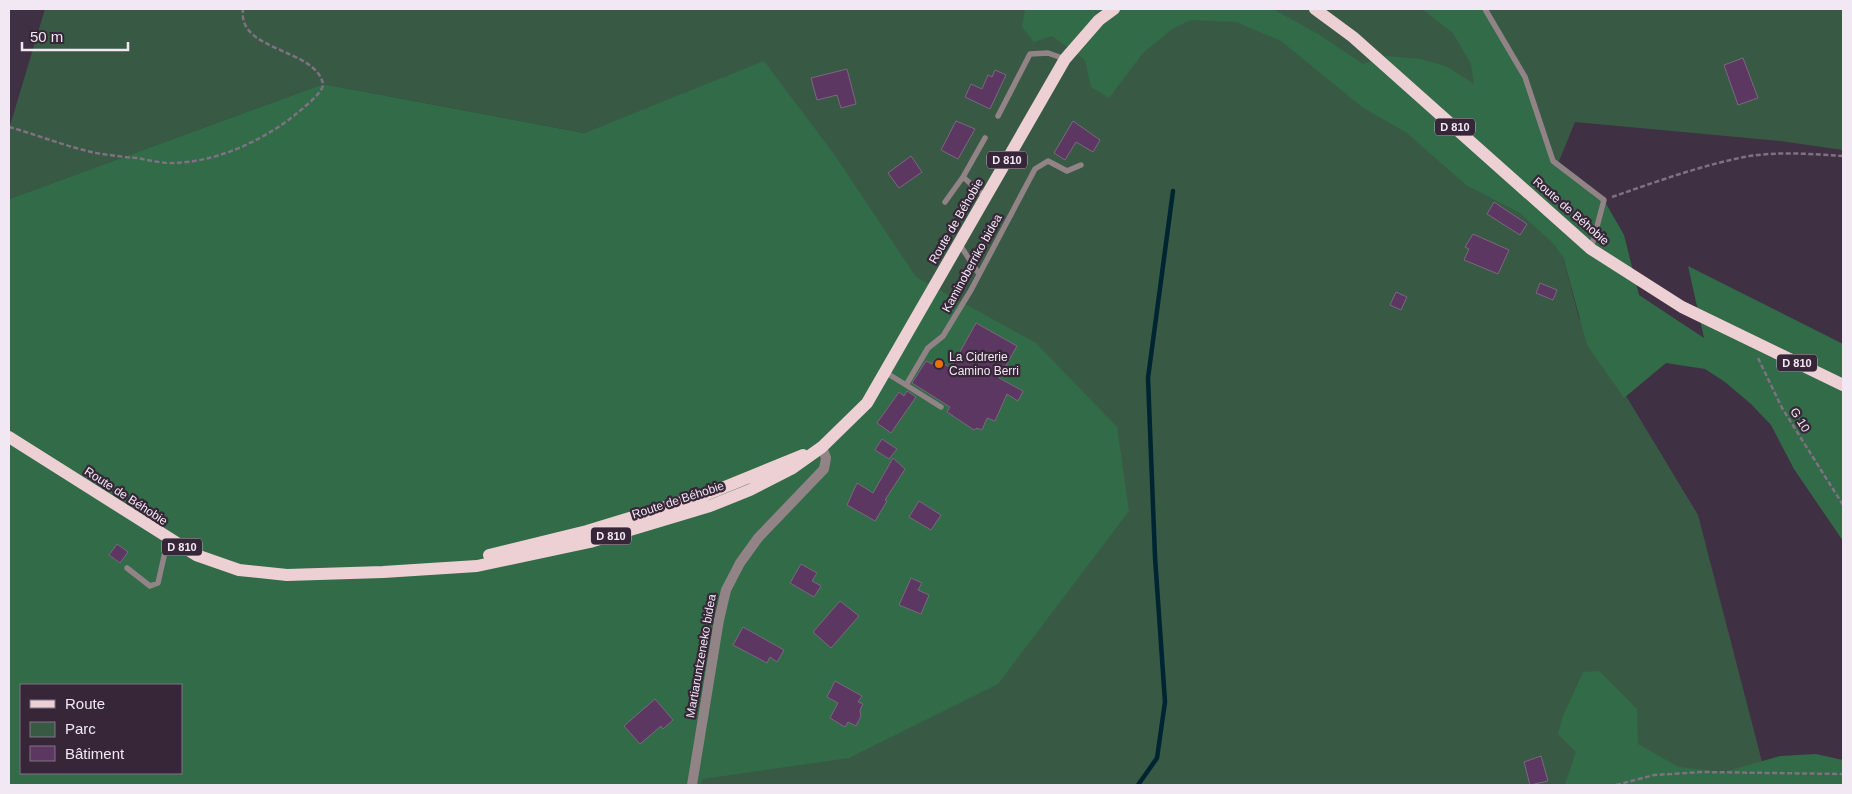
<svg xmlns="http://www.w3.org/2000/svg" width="1852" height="794" viewBox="0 0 1852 794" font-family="Arial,sans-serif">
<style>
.green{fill:#385a44}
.forest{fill:#316b48;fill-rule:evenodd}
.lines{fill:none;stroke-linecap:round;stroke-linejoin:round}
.stream{stroke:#002532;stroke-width:4.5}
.building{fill:#5c3762;stroke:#7b687e}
.path{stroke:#7f7182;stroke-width:2.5;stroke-dasharray:5 2.5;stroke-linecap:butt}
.lane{stroke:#928386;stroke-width:5.5}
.street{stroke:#928386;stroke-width:10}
.primary{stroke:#edd0d4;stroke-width:12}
.food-dot{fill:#e8710a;stroke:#362638;stroke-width:2}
.labels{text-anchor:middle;stroke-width:4.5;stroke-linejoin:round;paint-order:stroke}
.shield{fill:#362638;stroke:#baaebc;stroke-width:1}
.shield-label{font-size:11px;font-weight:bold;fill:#f2e8f4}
.street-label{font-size:12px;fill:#f2e8f4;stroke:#362638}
.poi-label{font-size:12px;fill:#f2e8f4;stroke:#362638;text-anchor:start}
</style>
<rect width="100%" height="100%" fill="#403043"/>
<path class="green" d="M45 9H1843V150L1780 141 1575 122 1546 193 1579 318 1698 515 1768 785H358L764 62 584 133 323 84 9 199V129Z"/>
<path class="forest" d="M1025 9H1273L1318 34 1363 64 1386 56 1420 59 1446 66 1474 84 1471 64 1453 33 1422 9H1485L1525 77 1553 161 1604 200 1624 235 1639 295 1704 338 1688 266 1843 344V541L1794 469 1771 425 1751 404 1725 382 1705 369 1666 363 1624 398 1587 345 1563 257 1553 243 1520 213 1466 185 1407 133 1362 107 1281 41 1236 22 1190 20 1171 30 1143 53 1109 98 1091 87 1085 60 1052 36 1034 42 1022 27Z
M764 61 834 154 916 277 1036 343 1117 427 1129 511 998 684 849 758 703 779 700 785H9V199L323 84 584 133ZM21 685H181V773H21Z
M1599 671 1637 709 1638 744 1679 767 1724 772 1780 756 1816 754 1843 760V785H1565L1576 752 1558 734 1563 716 1583 672Z"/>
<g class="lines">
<path class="stream" d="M1138 785 1157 758 1165 702 1155 557 1148 378 1173 191"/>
</g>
<path class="building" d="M1743 58 1758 98 1738 105 1724 65Z
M847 69 856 104 841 108 837 95 817 100 811 78Z
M995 70 1006 75 990 109 965 97 971 84 982 89 988 75 992 77Z
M956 121 975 129 958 159 941 150Z
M1073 121 1100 140 1093 152 1076 142 1065 160 1054 153Z
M911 156 922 172 899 188 888 173Z
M1494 202 1527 224 1520 235 1487 214Z
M1473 234 1509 250 1498 274 1464 260 1469 249 1465 247Z
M1540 283 1557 290 1553 300 1536 293Z
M1396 292 1407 297 1401 310 1390 305Z
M976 323 1017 346 999 378 1023 391 1018 401 1007 394 995 421 987 418 982 430 977 428 974 430 947 412 950 407 912 383 926 361 932 364 935 359 951 368Z
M907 391 916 397 891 433 877 423 899 392 904 396Z
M882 439 897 449 889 459 875 450Z
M893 458 905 469 885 500 887 501 875 521 847 505 857 483 873 493Z
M919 501 941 515 931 530 909 517Z
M117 544 128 552 120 563 109 555Z
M801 564 817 573 812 581 821 586 814 597 790 583Z
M911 578 922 583 918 590 929 595 921 614 899 605Z
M840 601 859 616 831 648 813 632Z
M743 627 784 650 777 662 770 657 767 663 733 645Z
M835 681 862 696 858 702 863 704 860 710 861 716 856 726 848 722 845 727 830 718 838 703 827 697Z
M655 699 673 720 663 729 661 726 640 744 624 726Z
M1541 756 1548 781 1530 785 1524 762Z"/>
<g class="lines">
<path class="path" d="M9 127C38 135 67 147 96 153 109 155 123 157 137 158 148 160 160 163 171 163 214 163 263 141 296 114 302 109 324 92 323 84 316 48 237 52 243 9
M1612 197C1655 182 1700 166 1744 157 1776 151 1811 154 1843 156
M1758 358 1782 408 1843 505
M1616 785 1654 775 1703 772 1843 774"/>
<path class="lane" d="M1485 9 1525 77 1553 161 1604 200 1591 249
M998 116 1030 54 1048 53 1065 59
M963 177 986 197
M945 202 963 177 985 138
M960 245 979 274
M885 372 906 385 928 348 943 336 971 290 1035 169 1048 161 1067 171 1081 165
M906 385 941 407
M127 568 150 586 158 583 168 539"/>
<path class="street" d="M692 785 719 620 726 590 740 563 758 538 824 469 826 458 822 447"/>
<path class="primary" d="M1315 9 1353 37 1591 249 1682 307 1843 385
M9 437 196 555 239 570 287 575 383 572 477 566 590 542 710 506 750 490 791 469 822 447 867 403 1065 59 1099 20 1114 9
M489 555 587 531 705 495 803 455"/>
</g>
<circle class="food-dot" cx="939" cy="364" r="5"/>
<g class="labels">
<g class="shield">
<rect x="1435" y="118.5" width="40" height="17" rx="4"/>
<rect x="987" y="151.5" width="40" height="17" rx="4"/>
<rect x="1777" y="354.5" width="40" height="17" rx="4"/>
<rect x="591" y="527.5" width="40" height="17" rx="4"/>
<rect x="162" y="538.5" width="40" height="17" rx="4"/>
</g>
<g class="shield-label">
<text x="1455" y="131">D 810</text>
<text x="1007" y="164">D 810</text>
<text x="1797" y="367">D 810</text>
<text x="611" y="540">D 810</text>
<text x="182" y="551">D 810</text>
</g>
<g class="street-label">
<text transform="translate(1571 211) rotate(41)" y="4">Route de Béhobie</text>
<text transform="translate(956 221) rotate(-60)" y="4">Route de Béhobie</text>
<text transform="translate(972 263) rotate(-61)" y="4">Kaminoberriko bidea</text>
<text transform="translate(1800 420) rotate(58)" y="4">G 10</text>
<text transform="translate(126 496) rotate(33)" y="4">Route de Béhobie</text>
<text transform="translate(678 500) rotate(-18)" y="4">Route de Béhobie</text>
<text transform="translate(701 656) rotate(-80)" y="4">Martiaruntzeneko bidea</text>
</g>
<g class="poi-label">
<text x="949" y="361">La Cidrerie<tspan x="949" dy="14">Camino Berri</tspan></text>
</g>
</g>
<rect width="1852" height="794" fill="none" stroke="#f2e8f4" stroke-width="20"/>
<rect x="20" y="684" width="162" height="90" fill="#362638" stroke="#817483"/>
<rect x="30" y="700" width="25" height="8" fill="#edd0d4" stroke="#817483"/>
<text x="65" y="709" font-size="15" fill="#f2e8f4">Route</text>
<rect x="30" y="722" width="25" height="15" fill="#385a44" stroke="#817483"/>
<text x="65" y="734" font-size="15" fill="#f2e8f4">Parc</text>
<rect x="30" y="746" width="25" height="15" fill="#5c3762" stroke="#817483"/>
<text x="65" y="759" font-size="15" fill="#f2e8f4">Bâtiment</text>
<path d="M22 42v8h106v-8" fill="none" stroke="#f2e8f4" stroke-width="2.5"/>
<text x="30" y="42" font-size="15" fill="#f2e8f4" stroke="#362638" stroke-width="4" paint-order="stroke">50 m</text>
</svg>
